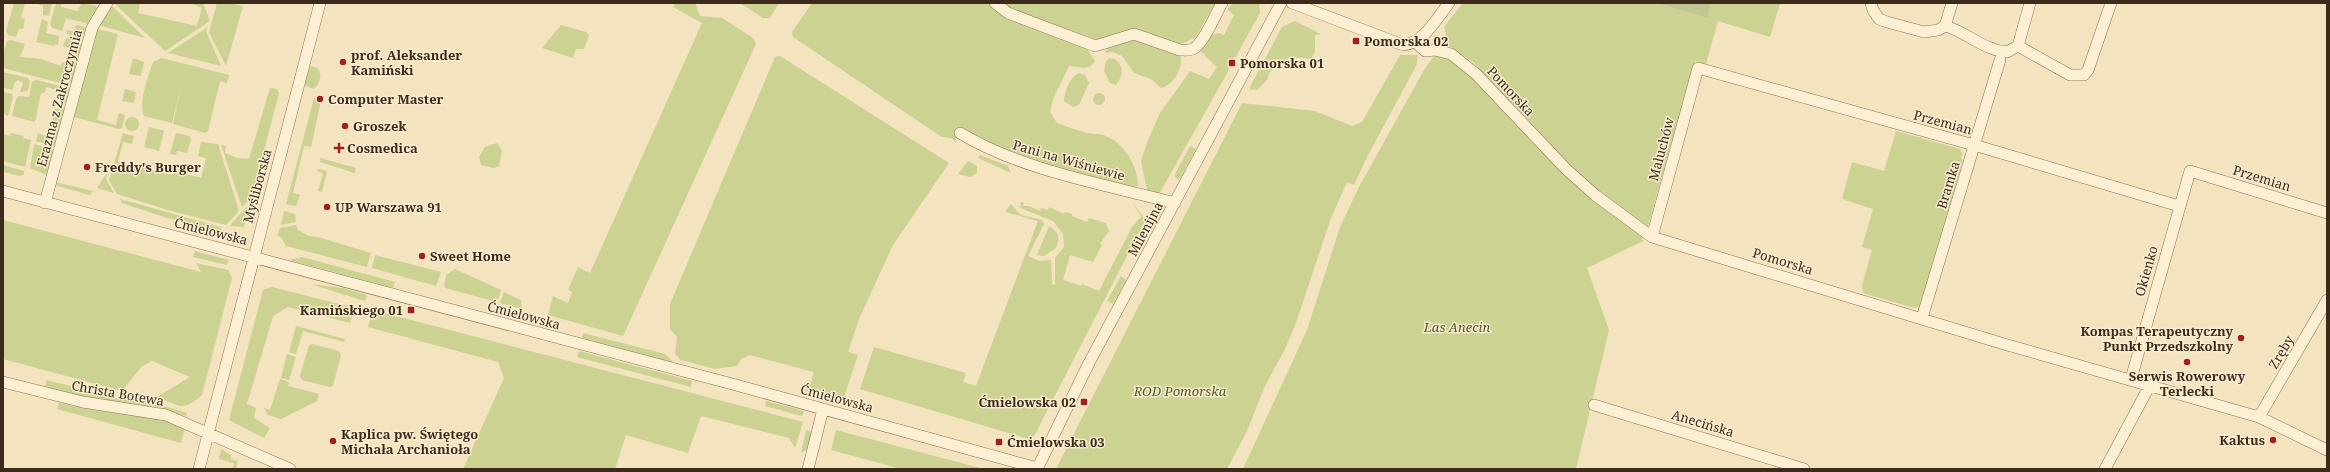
<svg xmlns="http://www.w3.org/2000/svg" width="2330" height="472" viewBox="0 0 2330 472" font-family="'Noto Serif',serif">
<style>
.green{fill:#cbd292}
.cemetery{fill:#c0c692}
.lines{fill:none;stroke-linecap:round;stroke-linejoin:round}
.street-casing{stroke:#8e7355;stroke-width:12}
.street{stroke:#fcf0d4;stroke-width:11}
.poi-dot{fill:#a41e20;stroke:#f9edd0;stroke-width:1.5}
.labels{text-anchor:middle;stroke-width:3;stroke-linejoin:round;paint-order:stroke}
.poi-label{font-size:13px;font-weight:bold;fill:#3c2b1b;stroke:#f9edd0;text-anchor:start}
.street-label{font-size:13px;fill:#3c2b1b;stroke:#f9edd0}
.park-label{font-size:13px;font-style:italic;fill:#4c5b20;stroke:#f9edd0}
</style>
<rect width="100%" height="100%" fill="#f3e3bf"/>
<path class="green" d="M14 3H25L21 18 25 19 23 29H19L16 37 8 35 6 31Z
M34 3H52L49 16 43 15V6Z
M56 3H61V7L77 11 82 3 96 6 98 9 89 24 66 18 62 31 52 28 50 24Z
M140 3 138 13 197 26 202 8 190 3H203L210 21 165 51 115 4Z
M217 3H230L243 6 226 66 209 32Z
M675 3H695L700 16 722 18 753 38 756 44 623 336 548 315 553 296 568 303 572 292 568 290 578 267 590 273 702 23 673 7Z
M740 3H779L770 18H763Z
M812 3H990L1006 17 1087 49 1095 61 1091 66 1084 68 1069 66 1053 99 1050 112 1057 123C1067 127 1077 130 1087 133 1094 134 1101 133 1108 137 1125 145 1138 167 1138 185L1137 187C1080 173 1012 160 964 128L955 141 951 138 942 137 793 37 792 32Z
M1003 3H1215L1196 37 1182 44 1137 30H1128L1099 41 1010 9Z
M1233 3H1259L1260 13 1234 60 1232 59 1228 66 1230 68 1159 194 1147 190 1141 161 1148 140 1160 113 1190 71 1209 79 1217 67 1200 51 1209 36 1219 33 1224 35 1234 15 1227 9Z
M1463 3H1656L1707 18 1711 3H1780L1770 37 1718 21 1706 64 1695 61 1647 229 1582 178 1473 62 1444 43 1446 33 1444 27Z
M110 7H113L145 38 98 25Z
M42 19 48 22 46 33 59 36 58 45 54 44V46L36 42Z
M1295 21 1321 34 1315 35V52L1311 59 1290 57 1269 73 1267 80 1257 90 1249 89 1282 27Z
M76 25 89 28 86 34 78 36 67 34 66 30 74 31Z
M561 25 586 32 589 35 584 49H576L573 58 542 48Z
M208 27 206 31 221 66 168 53Z
M98 29 118 34 97 120 116 125 119 113 125 115 122 128 119 129 74 117 95 30Z
M66 38 79 42 83 47 74 83 68 85 3 68V56L7 41 10 40 25 44 20 57 41 59 61 66 62 62 68 64 72 49 63 46Z
M1125 39 1141 40 1181 56C1182 69 1175 84 1161 88L1151 79 1134 73 1122 56 1113 52 1105 53 1107 48Z
M1400 55H1418L1416 66 1367 157 1354 185 1347 182 1331 218 1296 323 1284 351 1265 386 1247 431 1227 469H1056L1242 103 1315 111 1352 126 1362 122Z
M1444 55 1472 77 1530 139 1596 201 1642 236 1643 241 1587 268 1609 330 1576 469H1243L1307 330 1340 227 1359 187 1424 70 1434 56Z
M780 56 949 163 893 245 859 319 848 352 858 355 844 397C831 394 818 394 805 391L808 382 811 383 814 372 750 355 741 359 737 366 715 369 681 360 675 354 677 337 670 329V304L775 57Z
M133 58 144 62 141 76 129 74Z
M161 58 229 75 227 83 220 81 208 131 205 133 173 124 181 87 172 123 144 116C138 105 149 73 153 62Z
M1109 58 1115 59C1125 68 1123 75 1116 85L1110 83 1104 71 1106 61Z
M310 66 317 68C323 75 320 83 314 89L304 85Z
M3 72 28 78 30 81 28 91 20 92 23 83 18 80 14 84 13 90 3 88Z
M1079 73 1085 75 1089 83 1079 105 1073 107 1064 101C1065 91 1069 78 1079 73Z
M36 80 68 88 72 91 67 103 60 102 62 91 46 87 45 93H41L35 122 12 116 16 99 19 96 29 97 32 82Z
M270 88 277 89 279 93 252 197 242 207 221 145 226 146 225 153 237 158 249 159Z
M125 89 136 92 134 103 122 101Z
M3 92 12 94 13 97 8 116 4 114V116Z
M1093 99a6 6 0 1 1 12 0a6 6 0 1 1-12 0Z
M314 98 318 99 320 105 311 147 304 146 293 193 300 195 296 206 286 204Z
M59 106 67 109 58 144 54 146 36 141 38 133 50 138 53 128 51 127 55 109H58Z
M125 124a7 7 0 1 1 14 0a7 7 0 1 1-14 0Z
M149 127 164 131 159 151 144 147Z
M1896 131 1960 149 1962 153 1961 159 1963 160 1922 302 1919 307 1914 308 1863 293 1862 285 1872 250 1862 247 1873 209 1842 199 1852 162 1884 171Z
M11 133 24 136 23 138 31 140 25 167 3 161V134L10 136Z
M123 133 134 136 132 144 123 142 118 162 172 175 174 171 201 178 206 158 198 156 201 142 218 144 239 211 226 225 168 210 117 194 109 180Z
M176 133 190 136 191 140 187 153 177 151 176 155 170 154Z
M497 143 502 151 499 166 494 168 481 165 479 157 485 147Z
M34 144 54 150 49 176 30 168Z
M1190 146 1196 149 1179 180 1174 176Z
M980 155 1008 166 1011 173 978 158Z
M320 158 356 168 355 173 320 162Z
M968 161 977 166V173L970 177 958 174Z
M3 165 24 171V175L20 176 3 172Z
M319 169 327 171 322 192 318 191 323 173 316 171Z
M108 171 106 179 114 193 97 188Z
M55 182 93 191 90 195 54 185Z
M120 199 220 227 222 230 218 231 164 217 122 203Z
M1132 201 1144 219V223L1032 440 860 389 874 347 966 373 963 382 976 386 1038 221 1005 212 1011 204 1021 215 1042 220 1044 224 1028 256 1039 261 1051 260 1052 284 1055 285V258L1064 247 1063 234 1053 221 1020 208 1021 202 1024 203 1023 206H1029L1040 211 1041 208 1048 210 1049 207 1064 214 1065 212 1072 214V216L1087 222 1089 218 1106 223 1109 231 1100 244 1102 245 1093 262 1070 255 1063 280 1082 286V284L1099 291 1132 227 1141 217Z
M1159 205 1161 214 1151 232 1145 229Z
M246 207 249 209 244 227 230 226Z
M284 211 295 214 296 222 281 225Z
M3 220 201 272 196 263 228 270 232 278 202 395C182 413 179 405 157 397L190 377 152 361 142 366 122 391 3 359Z
M296 225 298 230 309 236 318 237 371 253 367 267 286 246 281 237 277 236 280 228Z
M1049 226C1059 232 1060 238 1056 248L1044 256 1037 255Z
M195 251 229 260 227 265 193 257Z
M375 255 441 272 436 286 372 268Z
M302 257 395 282 393 288 289 260Z
M455 269 501 290 497 302 445 288 444 286 446 275Z
M1121 276 1126 280 1113 304 1107 301Z
M310 284 343 288 367 295 365 301Z
M272 287 355 308 350 323 288 307 273 316 247 404 256 408 254 418 270 428 264 438 229 420 263 290Z
M504 292 521 300 522 309 500 303Z
M373 310 803 422 795 448 789 438 701 416 688 453 626 435 615 469H463L504 378 498 362 368 327Z
M296 326 345 339 344 342 303 331 296 354 289 352Z
M583 333 665 354 674 363 582 338Z
M312 344 339 351 341 355 333 385 330 387 302 380 300 376 309 345Z
M579 351 692 381 691 387 577 357Z
M287 354 296 357 289 380 281 378Z
M280 379 289 382 288 386 319 394 317 401 281 419 268 415 264 408 270 410Z
M47 380 117 398 148 401 187 413 186 416 157 407 94 399 45 387Z
M766 401 804 411 802 416 765 406Z
M59 403 85 408 158 416 185 427 181 443 57 409Z
M806 430 812 432 808 449 801 453Z
M836 430 984 469H901L831 450Z
M221 449 231 455V459L236 461 238 458 236 469H233L234 463 219 459Z"/>
<path class="cemetery" d="M1656 3H1711L1707 18Z"/>
<g class="lines">
<g class="street-casing">
<path id="street" d="M995 3 1008 13 1095 46 1134 34 1180 50C1184 50 1189 51 1193 49 1204 43 1215 15 1222 3
M1292 3 1403 45C1423 44 1437 18 1449 3
M1871 3 1873 10 1879 19 1887 22 1924 32 1938 30 1945 26C1967 32 1983 50 2007 52L2018 46 2030 3
M1945 26 1952 3
M1415 42 1425 51 1435 50 1451 54 1476 74 1566 169 1595 195 1652 237 2004 344 2259 417 2327 450
M2018 46 2070 75H2084L2088 70 2111 3
M960 133C1023 171 1104 184 1175 203
M3 191 736 385 1037 468
M45 203 92 28 107 3
M1652 237 1698 68 1974 145 2179 206
M1922 318 2000 60
M2131 379 2190 171 2327 213
M3 382 83 402 166 415 290 469
M1594 405 1804 469
M2259 417 2327 300
M199 469 320 3
M808 469 823 409
M1037 469 1089 363 1281 3
M2105 469 2150 385"/>
</g>
<use href="#street" class="street"/>
</g>
<g class="poi-dot">
<rect x="1352" y="37" width="8" height="8" rx="2"/>
<circle cx="343" cy="62" r="4"/>
<rect x="1228" y="59" width="8" height="8" rx="2"/>
<circle cx="320" cy="99" r="4"/>
<circle cx="345" cy="126" r="4"/>
<path d="M337 142h4v4h4v4h-4v4h-4v-4h-4v-4h4z"/>
<circle cx="87" cy="167" r="4"/>
<circle cx="327" cy="207" r="4"/>
<circle cx="422" cy="256" r="4"/>
<rect x="407" y="306" width="8" height="8" rx="2"/>
<circle cx="2241" cy="338" r="4"/>
<circle cx="2187" cy="362" r="4"/>
<rect x="1080" y="398" width="8" height="8" rx="2"/>
<circle cx="2273" cy="440" r="4"/>
<circle cx="333" cy="441" r="4"/>
<rect x="995" y="438" width="8" height="8" rx="2"/>
</g>
<g class="labels">
<g class="poi-label">
<text x="1364" y="46">Pomorska 02</text>
<text x="351" y="60">prof. Aleksander<tspan x="351" dy="15">Kamiński</tspan></text>
<text x="1240" y="68">Pomorska 01</text>
<text x="328" y="104">Computer Master</text>
<text x="353" y="131">Groszek</text>
<text x="347" y="153">Cosmedica</text>
<text x="95" y="172">Freddy's Burger</text>
<text x="335" y="212">UP Warszawa 91</text>
<text x="430" y="261">Sweet Home</text>
<text x="403" y="315" text-anchor="end">Kamińskiego 01</text>
<text x="2233" y="336" text-anchor="end">Kompas Terapeutyczny<tspan x="2233" dy="15">Punkt Przedszkolny</tspan></text>
<text x="2187" y="381" text-anchor="middle">Serwis Rowerowy<tspan x="2187" dy="15">Terlecki</tspan></text>
<text x="1076" y="407" text-anchor="end">Ćmielowska 02</text>
<text x="341" y="439">Kaplica pw. Świętego<tspan x="341" dy="15">Michała Archanioła</tspan></text>
<text x="2265" y="445" text-anchor="end">Kaktus</text>
<text x="1007" y="447">Ćmielowska 03</text>
</g>
<g class="street-label">
<text transform="translate(1511 91) rotate(47)" y="5">Pomorska</text>
<text transform="translate(59 98) rotate(-75)" y="5">Erazma z Zakroczymia</text>
<text transform="translate(1943 122) rotate(15)" y="5">Przemian</text>
<text transform="translate(1661 149) rotate(-75)" y="5">Maluchów</text>
<text transform="translate(1069 160) rotate(16)" y="5">Pani na Wiśniewie</text>
<text transform="translate(2262 178) rotate(17)" y="5">Przemian</text>
<text transform="translate(1948 185) rotate(-73)" y="5">Bramka</text>
<text transform="translate(257 186) rotate(-75)" y="5">Myśliborska</text>
<text transform="translate(1145 229) rotate(-62)" y="5">Milenijna</text>
<text transform="translate(211 231) rotate(14)" y="5">Ćmielowska</text>
<text transform="translate(1783 261) rotate(17)" y="5">Pomorska</text>
<text transform="translate(2146 271) rotate(-74)" y="5">Okienko</text>
<text transform="translate(524 315) rotate(15)" y="5">Ćmielowska</text>
<text transform="translate(2281 352) rotate(-60)" y="5">Zręby</text>
<text transform="translate(118 393) rotate(10)" y="5">Christa Botewa</text>
<text transform="translate(837 398) rotate(15)" y="5">Ćmielowska</text>
<text transform="translate(1703 423) rotate(17)" y="5">Anecińska</text>
</g>
<g class="park-label">
<text x="1457" y="332">Las Anecin</text>
<text x="1180" y="396">ROD Pomorska</text>
</g>
</g>
<rect width="2330" height="472" fill="none" stroke="#3c2b1b" stroke-width="8"/>
</svg>
